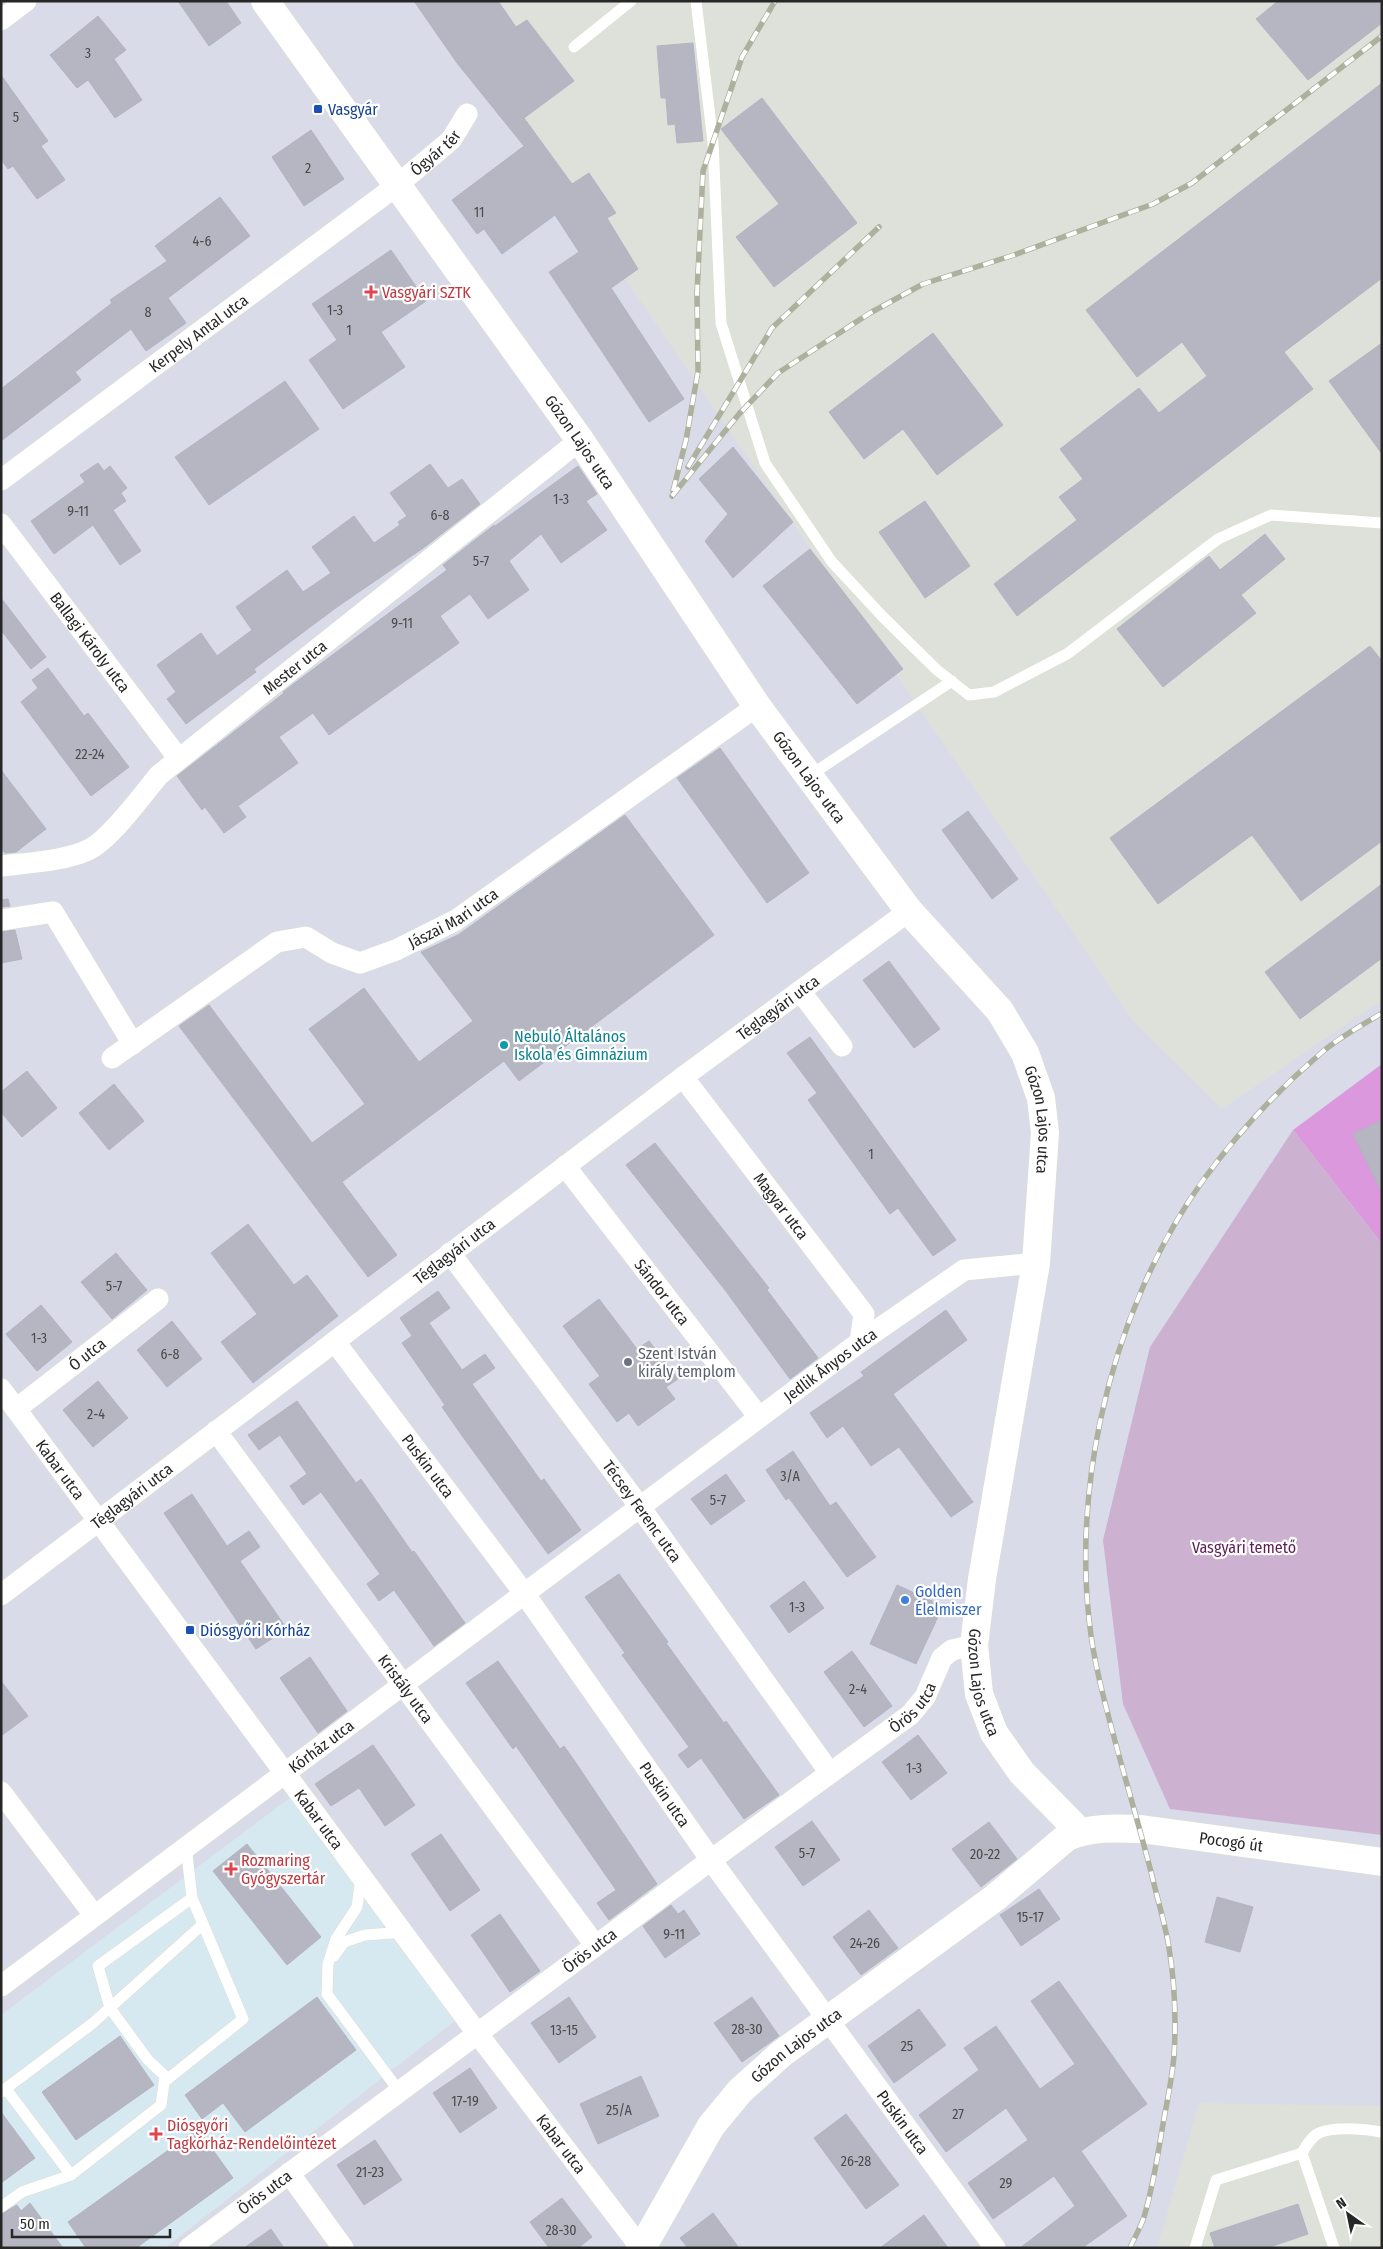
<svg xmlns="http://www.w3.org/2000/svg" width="1383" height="2249" viewBox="0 0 1383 2249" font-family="'Fira Sans Condensed',sans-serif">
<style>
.industrial{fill:#dde1d9}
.medical{fill:#d6e9f0}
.green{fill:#db98dd}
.cemetery{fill:#ccb1d1}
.building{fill:#b5b6c1;stroke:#b3b4c3}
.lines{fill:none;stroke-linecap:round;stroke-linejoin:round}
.service-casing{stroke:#dddfce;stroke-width:12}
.minor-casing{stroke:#dddfce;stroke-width:22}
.tertiary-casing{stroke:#dddfce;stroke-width:29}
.secondary-casing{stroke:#dddfce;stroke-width:29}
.service{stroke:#fff;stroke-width:11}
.minor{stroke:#fff;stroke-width:21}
.tertiary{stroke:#fff;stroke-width:28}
.secondary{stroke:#fff;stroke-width:28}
.rail-casing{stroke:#adb09c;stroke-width:5.5}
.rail{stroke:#fff;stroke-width:4;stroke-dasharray:11;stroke-linecap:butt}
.transit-dot{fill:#1a4fb4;stroke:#fff;stroke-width:2}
.health-dot{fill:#e0444e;stroke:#fff;stroke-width:2}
.culture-dot{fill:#0f9aa8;stroke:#fff;stroke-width:2}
.worship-dot{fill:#6b7280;stroke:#fff;stroke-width:2}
.shop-dot{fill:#3f7fe0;stroke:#fff;stroke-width:2}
.labels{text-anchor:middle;stroke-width:4.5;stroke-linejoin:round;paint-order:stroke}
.number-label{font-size:14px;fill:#4a4b4e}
.transit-label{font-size:16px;fill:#164399;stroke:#fff;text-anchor:start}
.street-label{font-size:16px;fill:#272727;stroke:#fff}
.health-label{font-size:16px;fill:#be3a42;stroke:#fff;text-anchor:start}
.culture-label{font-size:16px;fill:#0d838f;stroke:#fff;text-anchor:start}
.worship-label{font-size:16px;fill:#5b616d;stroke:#fff;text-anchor:start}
.park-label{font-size:16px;fill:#5d1d56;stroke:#fff}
.shop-label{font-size:16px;fill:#366cbe;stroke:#fff;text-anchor:start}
</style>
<rect width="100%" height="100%" fill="#d9dbe9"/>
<path class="industrial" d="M435 1H1382V1000L1222 1109 1134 1022Z
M1199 2103 1382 2106V2248H1157Z"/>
<path class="medical" d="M291 1797 456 2020 165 2248H1V2015Z"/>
<path class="green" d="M1382 1064V1244L1293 1130Z"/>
<path class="cemetery" d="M1293 1130 1382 1244V1835L1170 1809 1123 1704 1103 1540 1150 1347Z"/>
<path class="building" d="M178 1H226L241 23 209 46Z
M414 1H498L516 27 527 20 574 81 524 118 572 184 589 173 616 213 607 218 638 269 611 288 684 399 649 422 549 272 579 252 555 215 502 254 484 229 477 234 452 200 524 146 457 63Z
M1278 1H1382V23L1308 80 1256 19Z
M98 16 126 50 114 59 142 100 115 118 88 80 77 88 50 55Z
M693 43 703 141 677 143 675 124 668 125 666 98H661L657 46Z
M1 75 48 141 41 146 65 180 37 199 13 166 8 169 1 159Z
M1382 83V278L1284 352 1313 389 1017 616 994 584 1077 520 1059 497 1083 479 1060 449 1139 388 1159 413 1207 376 1182 342 1137 377 1086 310Z
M762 98 857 223 774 287 736 237 779 204 721 129Z
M311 130 344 179 304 206 272 157Z
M220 197 250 236 168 298 186 323 146 351 131 329 75 372 81 380 1 441V389L112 303 110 300 167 261 155 246Z
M391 250 426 301 381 332 405 367 343 409 309 360 337 340 312 304Z
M933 333 1003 425 937 475 903 429 864 459 829 412Z
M1382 343V454L1329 381Z
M285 381 319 429 209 505 175 457Z
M733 447 793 522 733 578 705 541 728 514 699 479Z
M98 463 104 471 110 466 127 488 121 493 126 501 113 510 141 551 120 565 93 525 54 554 31 521 85 482 80 475Z
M430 464 448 488 462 479 480 504 426 546 337 607 254 669 256 672 186 724 167 699 176 692 157 665 201 633 217 656 252 630 236 607 287 570 303 592 331 573 312 547 354 516 374 543 400 525 398 522 407 516 390 493Z
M578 466 597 494 586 501 607 530 561 563 541 534 509 561 529 590 488 619 470 594 440 616 459 643 329 735 313 713 279 737 298 763 238 806 246 817 224 833 205 807 202 810 177 776 284 693 283 692 300 679 447 570 443 565 494 525 495 526Z
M925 501 970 566 925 598 879 532Z
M1265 534 1285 559 1241 595 1256 613 1163 687 1117 629 1209 556 1220 570Z
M810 549 903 669 857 704 763 586Z
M1 598 46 657 31 669 1 630Z
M1370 646 1382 661V841L1301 901 1252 835 1158 904 1110 838Z
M48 668 84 716 88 713 129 767 91 796 21 702 38 688 32 680Z
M720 748 809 873 767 903 677 778Z
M1 770 46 829 16 852 5 853 1 848Z
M968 811 1018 879 992 899 942 830Z
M625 815 714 935 519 1081 504 1061 342 1182 397 1255 368 1277 179 1026 209 1005 312 1143 365 1104 309 1029 364 988 419 1062 473 1021 421 952 458 935Z
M1382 884V958L1300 1019 1265 972Z
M8 899 10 906 1 907V900Z
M15 930 22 959 1 963V932Z
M889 961 940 1029 914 1048 863 980Z
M810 1037 956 1240 933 1256 898 1208 890 1214 808 1100 817 1093 787 1053Z
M27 1071 57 1108 22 1137 1 1112V1092Z
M114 1084 144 1121 109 1150 79 1113Z
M1382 1120V1193L1353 1134Z
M655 1143 769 1288 767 1290 818 1358 790 1379 725 1290 626 1165Z
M248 1224 294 1285 307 1275 338 1316 253 1383 221 1342 257 1314 211 1253Z
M116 1253 147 1290 112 1319 81 1282Z
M438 1291 450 1308 429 1323 462 1370 485 1354 495 1368 472 1384 541 1481 544 1479 581 1530 548 1554 463 1437 442 1407 445 1405 402 1343 412 1336 400 1318Z
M599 1299 637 1349 649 1341 678 1379 666 1387 675 1399 638 1426 629 1413 617 1422 589 1384 600 1376 563 1326Z
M41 1305 72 1342 37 1371 6 1334Z
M946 1310 967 1340 893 1394 973 1502 951 1517 899 1447 871 1466 843 1426 827 1438 810 1413 864 1376 861 1372Z
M172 1321 202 1359 167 1387 137 1350Z
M98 1381 128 1418 93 1447 63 1410Z
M297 1401 356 1483 361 1479 412 1552 414 1551 465 1623 434 1646 394 1590 379 1601 367 1584 380 1574 321 1492 303 1505 290 1486 307 1474 280 1435 259 1450 248 1435Z
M793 1451 830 1506 836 1502 876 1557 847 1577 789 1498 786 1500 766 1470Z
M726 1474 745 1501 711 1525 691 1499Z
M192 1494 227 1546 249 1531 260 1547 240 1561 287 1629 256 1649 164 1513Z
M619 1574 668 1642 666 1643 724 1723 726 1721 779 1795 744 1819 701 1758 688 1768 678 1755 689 1747 622 1655 625 1653 585 1597Z
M804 1581 824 1608 789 1633 770 1606Z
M897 1585 943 1606 916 1664 870 1644Z
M852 1651 892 1706 864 1727 824 1672Z
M310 1657 347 1711 318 1733 280 1678Z
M498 1661 560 1749 564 1746 574 1760 657 1884 609 1920 597 1903 616 1890 516 1746 513 1749 466 1683Z
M1 1681 28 1716 1 1736Z
M918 1735 947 1773 911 1800 882 1762Z
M373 1745 415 1805 385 1826 359 1788 331 1806 315 1784Z
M812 1821 840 1860 803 1886 775 1847Z
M989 1822 1017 1859 981 1887 952 1849Z
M441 1834 480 1890 450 1911 411 1854Z
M247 1844 321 1937 287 1965 213 1871Z
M1039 1889 1060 1919 1021 1946 1000 1915Z
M1217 1897 1253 1907 1240 1952 1205 1942Z
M671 1905 678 1914 684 1910 700 1934 665 1958 643 1926Z
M869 1910 898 1948 861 1975 833 1937Z
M500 1914 540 1971 510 1992 471 1935Z
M1059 1981 1147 2104 1081 2151 1127 2216 1082 2248H1020L1075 2206 1054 2176 993 2219 968 2183 1028 2140 1006 2108 946 2152 919 2115 979 2070 964 2048 996 2026 1040 2089 1075 2064 1031 2001Z
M317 1997 356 2050 245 2132 223 2103 202 2119 185 2095Z
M569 1997 596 2037 559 2063 531 2023Z
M752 1997 779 2036 742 2062 714 2023Z
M919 2009 946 2045 894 2083 868 2046Z
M120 2036 154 2085 76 2140 42 2092Z
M470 2068 497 2108 460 2133 433 2093Z
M641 2076 659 2116 598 2144 580 2104Z
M1 2112 35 2158 1 2183Z
M846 2114 899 2185 866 2209 814 2138Z
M198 2129 233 2178 136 2248H86L68 2222Z
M375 2140 402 2180 364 2205 337 2165Z
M562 2198 592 2237 578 2248H549L530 2222Z
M30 2203 63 2248H1V2214L17 2205 21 2211Z
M1298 2204 1308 2234 1267 2248H1215L1210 2233Z
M713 2213 739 2248H688L680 2238Z
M924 2215 948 2248H880Z
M271 2229 284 2248H244Z"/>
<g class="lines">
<g class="service-casing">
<path id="service" d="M696 1 713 142 721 323 765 463 832 562 883 617 937 670 969 695 994 692 1067 654 1218 539 1271 515 1382 523
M574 47 631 1
M809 776 952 681
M361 1877 357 1907 336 1939 328 1964 327 1994 399 2091
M334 1956 344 1942 365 1935 404 1932
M164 2082 243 2019 192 1898 186 1846
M6 2089 71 2175
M1 2092 93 2023 202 1925
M1 2207 22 2192 71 2175 161 2105 165 2076 148 2060 110 2008 98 1966 192 1898
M1195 2248 1216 2180 1302 2153
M1334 2248 1302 2153C1306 2146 1311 2137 1319 2133 1334 2126 1366 2129 1382 2132"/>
</g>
<g class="minor-casing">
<g id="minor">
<path d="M1 20 26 1"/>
<path id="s1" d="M1 480 396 186 451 140 467 114"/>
<path id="s2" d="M1 524 179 759"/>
<path id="s3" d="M1 866C27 863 65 861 88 850 109 841 143 794 159 775L580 440"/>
<path d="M1 920 53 912 133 1044"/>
<path d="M800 991 842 1046"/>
<path id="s4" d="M112 1058 277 942 306 937 332 953 360 963 396 950 456 920 757 706"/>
<path id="s5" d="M683 1077 864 1314 860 1342"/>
<path id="s6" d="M565 1166 759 1417"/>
<path id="s7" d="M450 1253 640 1507 830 1773"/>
<path id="s8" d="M335 1342 524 1593 711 1860 995 2248"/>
<path id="s9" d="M1 1389 477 2033 641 2248"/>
<path id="s10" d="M16 1409 158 1299"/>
<path id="s11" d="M216 1431 595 1945"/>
<path id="s12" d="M1 1595 683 1077 909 911"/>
<path d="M1 1792 94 1915"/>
<path id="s13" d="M1 1986 860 1342 964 1270 1036 1263"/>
<path d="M289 2173 343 2248"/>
<path id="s14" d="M189 2248 711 1860 910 1715 925 1697 942 1658 952 1650 974 1645"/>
</g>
</g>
<g class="tertiary-casing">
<g id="tertiary">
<path id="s15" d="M265 1 580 440 757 706 909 911 1000 1011 1025 1053 1041 1098 1045 1133 1036 1263 982 1579 974 1645 979 1694 994 1733 1022 1773 1080 1832"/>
</g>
</g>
<g class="secondary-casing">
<g id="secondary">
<path id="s16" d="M642 2248 711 2126 740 2091 781 2054 996 1897 1067 1837C1091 1827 1115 1828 1141 1829L1382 1862"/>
</g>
</g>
<use href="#service" class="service"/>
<use href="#minor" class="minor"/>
<use href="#tertiary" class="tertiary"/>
<use href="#secondary" class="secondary"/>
<g class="rail-casing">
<path id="rail" d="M688 467 772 328 879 227
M673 491 686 440 698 371 697 293 703 171 742 57 775 1
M672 496 739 414 778 373 870 313 923 284 1014 255 1153 204 1192 183 1382 36
M1130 2248C1134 2238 1141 2227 1144 2217 1153 2187 1158 2154 1163 2124 1167 2102 1172 2079 1174 2056 1176 2021 1175 1983 1169 1948 1166 1928 1160 1908 1155 1888 1138 1818 1115 1748 1099 1678 1061 1516 1107 1313 1204 1179 1237 1134 1278 1090 1320 1054 1338 1038 1361 1026 1382 1013"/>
</g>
<use href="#rail" class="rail"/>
</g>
<g class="transit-dot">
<rect x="313" y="104" width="10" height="10" rx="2.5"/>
<rect x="185" y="1625" width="10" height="10" rx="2.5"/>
</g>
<g class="health-dot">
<path d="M368.5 284.5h5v5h5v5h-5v5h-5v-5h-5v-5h5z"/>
<path d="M228.5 1861.5h5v5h5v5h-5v5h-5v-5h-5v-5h5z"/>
<path d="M153.5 2126.5h5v5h5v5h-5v5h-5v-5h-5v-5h5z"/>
</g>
<circle class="culture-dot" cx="504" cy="1045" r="5"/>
<circle class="worship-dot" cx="628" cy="1362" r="5"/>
<circle class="shop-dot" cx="905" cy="1600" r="5"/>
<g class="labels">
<g class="number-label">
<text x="88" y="58">3</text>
<text x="16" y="122">5</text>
<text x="308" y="173">2</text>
<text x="479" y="217">11</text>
<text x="202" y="246">4-6</text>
<text x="335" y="315">1-3</text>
<text x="148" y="317">8</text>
<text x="349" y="335">1</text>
<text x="561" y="504">1-3</text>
<text x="78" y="516">9-11</text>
<text x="440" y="520">6-8</text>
<text x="481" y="566">5-7</text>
<text x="402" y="628">9-11</text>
<text x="90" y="759">22-24</text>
<text x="871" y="1159">1</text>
<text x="114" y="1291">5-7</text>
<text x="39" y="1343">1-3</text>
<text x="170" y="1359">6-8</text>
<text x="96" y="1419">2-4</text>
<text x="790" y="1481">3/A</text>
<text x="718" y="1505">5-7</text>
<text x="797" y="1612">1-3</text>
<text x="858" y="1694">2-4</text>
<text x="914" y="1773">1-3</text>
<text x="807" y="1858">5-7</text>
<text x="985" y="1859">20-22</text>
<text x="1030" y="1922">15-17</text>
<text x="674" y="1939">9-11</text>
<text x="865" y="1948">24-26</text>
<text x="747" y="2034">28-30</text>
<text x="564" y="2035">13-15</text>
<text x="907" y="2051">25</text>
<text x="465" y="2106">17-19</text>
<text x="619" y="2115">25/A</text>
<text x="958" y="2119">27</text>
<text x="856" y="2166">26-28</text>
<text x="370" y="2177">21-23</text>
<text x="1006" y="2188">29</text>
<text x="561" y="2235">28-30</text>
</g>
<g class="transit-label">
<text x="328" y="115">Vasgyár</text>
<text x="200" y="1636">Diósgyőri Kórház</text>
</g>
<g class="street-label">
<text dy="6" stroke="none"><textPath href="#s1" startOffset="544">Ógyár tér</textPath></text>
<text dy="6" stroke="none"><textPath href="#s1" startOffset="246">Kerpely Antal utca</textPath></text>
<text dy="6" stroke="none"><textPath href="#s15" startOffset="542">Gózon Lajos utca</textPath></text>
<text dy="6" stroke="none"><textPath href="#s2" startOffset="148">Ballagi Károly utca</textPath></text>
<text dy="6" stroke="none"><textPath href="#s3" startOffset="366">Mester utca</textPath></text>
<text dy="6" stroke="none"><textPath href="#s15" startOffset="948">Gózon Lajos utca</textPath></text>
<text dy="6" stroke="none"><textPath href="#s4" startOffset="395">Jászai Mari utca</textPath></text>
<text dy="6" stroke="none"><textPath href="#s12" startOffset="974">Téglagyári utca</textPath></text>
<text dy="6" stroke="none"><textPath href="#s15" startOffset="1368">Gózon Lajos utca</textPath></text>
<text dy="6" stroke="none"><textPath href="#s5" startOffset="162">Magyar utca</textPath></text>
<text dy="6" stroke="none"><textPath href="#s12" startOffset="569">Téglagyári utca</textPath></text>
<text dy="6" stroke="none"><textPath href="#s6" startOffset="159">Sándor utca</textPath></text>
<text dy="6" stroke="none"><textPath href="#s10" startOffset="90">Ó utca</textPath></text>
<text dy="6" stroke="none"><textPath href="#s13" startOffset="1036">Jedlik Ányos utca</textPath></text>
<text dy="6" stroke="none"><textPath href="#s8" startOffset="155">Puskin utca</textPath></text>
<text dy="6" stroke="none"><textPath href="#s9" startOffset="100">Kabar utca</textPath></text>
<text dy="6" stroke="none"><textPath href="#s12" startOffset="164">Téglagyári utca</textPath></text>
<text dy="6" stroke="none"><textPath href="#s7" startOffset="322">Técsey Ferenc utca</textPath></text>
<text dy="6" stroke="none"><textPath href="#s15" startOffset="1938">Gózon Lajos utca</textPath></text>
<text dy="6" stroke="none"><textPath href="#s11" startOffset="320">Kristály utca</textPath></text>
<text dy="6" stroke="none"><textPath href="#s14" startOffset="904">Örös utca</textPath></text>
<text dy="6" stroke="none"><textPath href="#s13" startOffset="400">Kórház utca</textPath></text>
<text dy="6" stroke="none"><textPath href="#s8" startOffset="560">Puskin utca</textPath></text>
<text dy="6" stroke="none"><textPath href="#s9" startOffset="535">Kabar utca</textPath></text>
<text dy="6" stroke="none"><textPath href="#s16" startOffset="766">Pocogó út</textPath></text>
<text dy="6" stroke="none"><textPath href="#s14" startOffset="499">Örös utca</textPath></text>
<text dy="6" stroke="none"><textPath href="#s16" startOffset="258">Gózon Lajos utca</textPath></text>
<text dy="6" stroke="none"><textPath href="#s8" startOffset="965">Puskin utca</textPath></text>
<text dy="6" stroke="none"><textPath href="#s9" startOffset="940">Kabar utca</textPath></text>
<text dy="6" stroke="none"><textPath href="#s14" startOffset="94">Örös utca</textPath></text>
</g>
<g class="health-label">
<text x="382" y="298">Vasgyári SZTK</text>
<text x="241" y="1866">Rozmaring<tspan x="241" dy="18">Gyógyszertár</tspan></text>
<text x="167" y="2131">Diósgyőri<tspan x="167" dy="18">Tagkórház-Rendelőintézet</tspan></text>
</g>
<g class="culture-label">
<text x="514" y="1042">Nebuló Általános<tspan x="514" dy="18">Iskola és Gimnázium</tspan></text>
</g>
<g class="worship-label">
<text x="638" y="1359">Szent István<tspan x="638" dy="18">király templom</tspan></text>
</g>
<g class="park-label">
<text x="1244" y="1553">Vasgyári temető</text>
</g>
<g class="shop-label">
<text x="915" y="1597">Golden<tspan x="915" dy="18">Élelmiszer</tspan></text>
</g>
</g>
<rect width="1383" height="2249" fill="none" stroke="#272727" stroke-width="5"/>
<g transform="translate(1348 2214) rotate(327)" stroke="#ffffff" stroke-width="4" paint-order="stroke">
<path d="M0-4L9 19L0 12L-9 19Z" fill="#272727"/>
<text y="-8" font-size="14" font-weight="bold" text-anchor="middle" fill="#272727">N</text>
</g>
<path d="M12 2229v8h158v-8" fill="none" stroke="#272727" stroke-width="2.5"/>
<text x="20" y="2229" font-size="15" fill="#272727" stroke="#ffffff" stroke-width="4" paint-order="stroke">50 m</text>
</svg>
